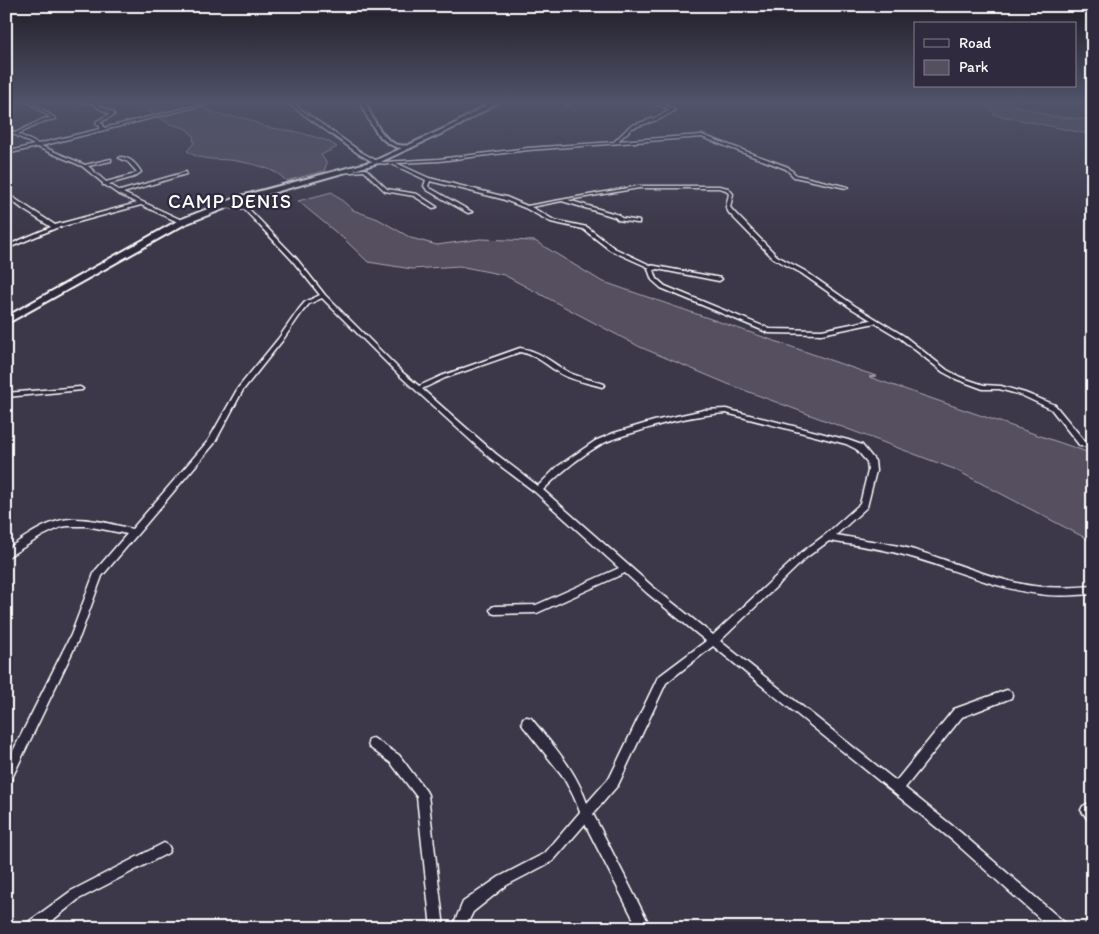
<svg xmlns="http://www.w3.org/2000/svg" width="1099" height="934" viewBox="0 0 1099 934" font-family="Itim,sans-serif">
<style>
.green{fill:#555060;stroke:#aaa8b0}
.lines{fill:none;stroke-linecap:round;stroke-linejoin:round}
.minor-casing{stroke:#fff;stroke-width:3}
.primary-casing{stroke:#fff;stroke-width:4}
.trunk-casing{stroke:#fff;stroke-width:4}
.minor{fill:#2f2a3d;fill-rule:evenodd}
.primary{fill:#2f2a3d;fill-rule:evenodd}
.trunk{fill:#2f2a3d;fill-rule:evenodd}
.labels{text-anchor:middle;stroke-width:4.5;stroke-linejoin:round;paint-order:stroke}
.far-quarter-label{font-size:20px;letter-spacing:1px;fill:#fff;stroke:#2f2a3d}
</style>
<rect width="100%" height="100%" fill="#3c3749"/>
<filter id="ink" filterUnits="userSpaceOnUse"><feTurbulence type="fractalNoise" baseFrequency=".02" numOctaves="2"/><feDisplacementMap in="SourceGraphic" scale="10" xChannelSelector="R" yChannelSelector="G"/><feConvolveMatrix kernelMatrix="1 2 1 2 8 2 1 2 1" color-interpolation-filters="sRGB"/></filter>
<g filter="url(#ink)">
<path class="green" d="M133 101H191L217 114 248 119 265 127 298 132 328 141 337 147 321 155 327 163 324 171 286 181C276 168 252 164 237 161 220 158 201 162 187 151L194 143 193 135 185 128 170 124Z
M982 101H1001L1051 116 1093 120V135L996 115Z
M332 192 353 210 378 219 411 238 437 245 480 239 535 241 601 281 876 376 869 377 1093 454V542L954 469 728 384 640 347 504 275 459 266 412 269 368 262 344 239 298 201Z"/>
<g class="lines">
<g class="minor-casing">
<path id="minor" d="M27 101H30L56 119 45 121 18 134 38 144 100 129V126L96 124 97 121 110 114 97 107 93 103H78L79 101H95L99 105 114 113V115L101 122 100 123 103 124 104 128 215 101H219L41 146 85 165 111 159V161L88 166 106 182 132 175 137 172 128 162 119 158 121 157C131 158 136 164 141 172L134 177 109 184 120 191 186 172V174L123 193 184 221V223H180L141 205 56 228 6 249V246L51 227 24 210 6 196V193L55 225 137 203 118 194 105 185H103V183L82 166 37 147 6 154V152L34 145 6 130V127L15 133 43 119 51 118Z
M285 101H289L361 152 377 161 384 162 439 159 528 148 614 142 630 126 658 117 670 110 650 101H653L674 109V111L660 119 632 128 618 141 702 135 788 167 796 175 848 187 846 188 794 177 786 169 702 137 528 150 439 161 396 163 429 178 506 197 527 206 639 186H719L728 188 733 194 730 207 733 211 777 256 805 271 855 306 904 336 947 370 960 377 984 385 1001 386 1025 393 1055 405 1087 444 1086 446H1080L1051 409 1021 395 999 389H983L956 379 943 372 900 338 875 323 822 334 769 333 661 288 652 280 648 269 650 268 610 250 583 229 551 222 525 208 502 199 430 181 428 186 430 188 472 212 468 213 427 190 424 186 426 180 392 164 375 163 359 154ZM639 188H719L726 190 729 194 726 207 729 213 773 258 801 273 851 308 871 320 822 330 770 329 665 286 657 279 654 270 657 269 719 281 722 279 721 278 650 265 614 248 587 227 554 220 531 207 562 201 615 217 618 220 637 223H639V221L621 218 619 215 568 200Z
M467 101H473L490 105 488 106Z
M568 101H572L569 104H567Z
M366 169 387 189 417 194 437 207 433 208 414 196 385 191 364 171 340 173 338 172 340 171Z
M242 197 246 198 244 203 247 207 296 258 325 295 403 373 419 386 441 376 520 348C544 352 550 363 570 373 581 378 593 380 604 384L605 385 602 387C589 383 575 381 563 375 548 367 538 355 520 352L445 378 422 389 496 454 538 486 557 467 595 441 614 433 654 421 704 410 726 409 848 440 862 445 875 461 876 471 867 507 836 535C858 539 881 542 903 547 942 557 978 574 1017 583 1042 589 1067 588 1093 586V594C1075 595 1057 597 1039 594 992 588 950 567 904 555 880 548 854 545 829 541L807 557 720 641 896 781 954 709 1007 690 1011 692 1012 695 1011 698 962 717 905 788 960 832 1065 923 1066 928H1050L952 840 713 646 666 683 618 785 593 814 651 928H638L585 824 553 861 507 885 473 912 465 928H452L463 902 499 877 545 853 580 812 573 795 562 775 523 726 522 722 523 718 527 717 531 718C554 747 574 767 587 803L610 777 658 677 706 641 647 593 625 573 537 613 495 614 492 613 490 610 492 607 495 606 536 605 619 568 535 492 490 458 399 375 322 298 309 304 303 311 282 341 243 390 214 444 102 576 80 636 10 782 6 784V765L71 635 95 571 127 534 86 526H68L61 527 42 536 6 558V550C25 537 46 521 70 519 90 518 112 524 132 529L208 441 238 388 278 339 299 309 305 302 320 295 292 260 244 209 222 207 220 206 222 205 242 206 240 203ZM726 413 846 444 856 449 867 462 868 471 860 504 825 535 801 553 713 635 653 587 543 490C560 473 579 457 600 445 611 439 624 435 636 432 666 422 695 415 726 413Z
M80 387 83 389 82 390 6 397V393Z
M373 738 399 755 426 791 428 795 444 928H431L417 797 391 763 369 747 368 743 369 739Z
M1087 804 1093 808V823L1089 821 1081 810 1083 806Z
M164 843 168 845 170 849 168 853 79 899 43 928H26L27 923 71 891Z
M1093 920V928H1085L1086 923Z"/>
</g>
<g class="primary-casing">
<path id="primary" d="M360 101H364C372 115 379 136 395 144 400 146 406 145 411 146V148C382 152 370 123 360 101Z"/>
</g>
<g class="trunk-casing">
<path id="trunk" d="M493 101H500L460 125 378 163 247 200 185 224 6 324V317L179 220 241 196 374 161 456 123Z"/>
</g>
<use href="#minor" class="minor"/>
<use href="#primary" class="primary"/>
<use href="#trunk" class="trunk"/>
</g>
</g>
<linearGradient id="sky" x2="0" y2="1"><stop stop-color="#211e28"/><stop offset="0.44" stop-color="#50536a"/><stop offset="1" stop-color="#50536a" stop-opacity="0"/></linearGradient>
<rect width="1099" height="232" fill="url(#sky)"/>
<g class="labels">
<g class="far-quarter-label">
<text x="230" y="208">CAMP DENIS</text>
</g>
</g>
<rect width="1099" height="934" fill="none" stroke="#2f2a3d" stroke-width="25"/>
<rect x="12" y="12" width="1074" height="909" fill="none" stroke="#fff" stroke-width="2" filter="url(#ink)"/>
<rect x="914" y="22" width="162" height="65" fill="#2f2a3d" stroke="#827f8b"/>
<rect x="924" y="39" width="25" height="8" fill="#2f2a3d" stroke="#827f8b"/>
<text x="959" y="48" font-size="15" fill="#ffffff">Road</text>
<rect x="924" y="60" width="25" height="15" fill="#555060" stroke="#827f8b"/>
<text x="959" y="72" font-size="15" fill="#ffffff">Park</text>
</svg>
